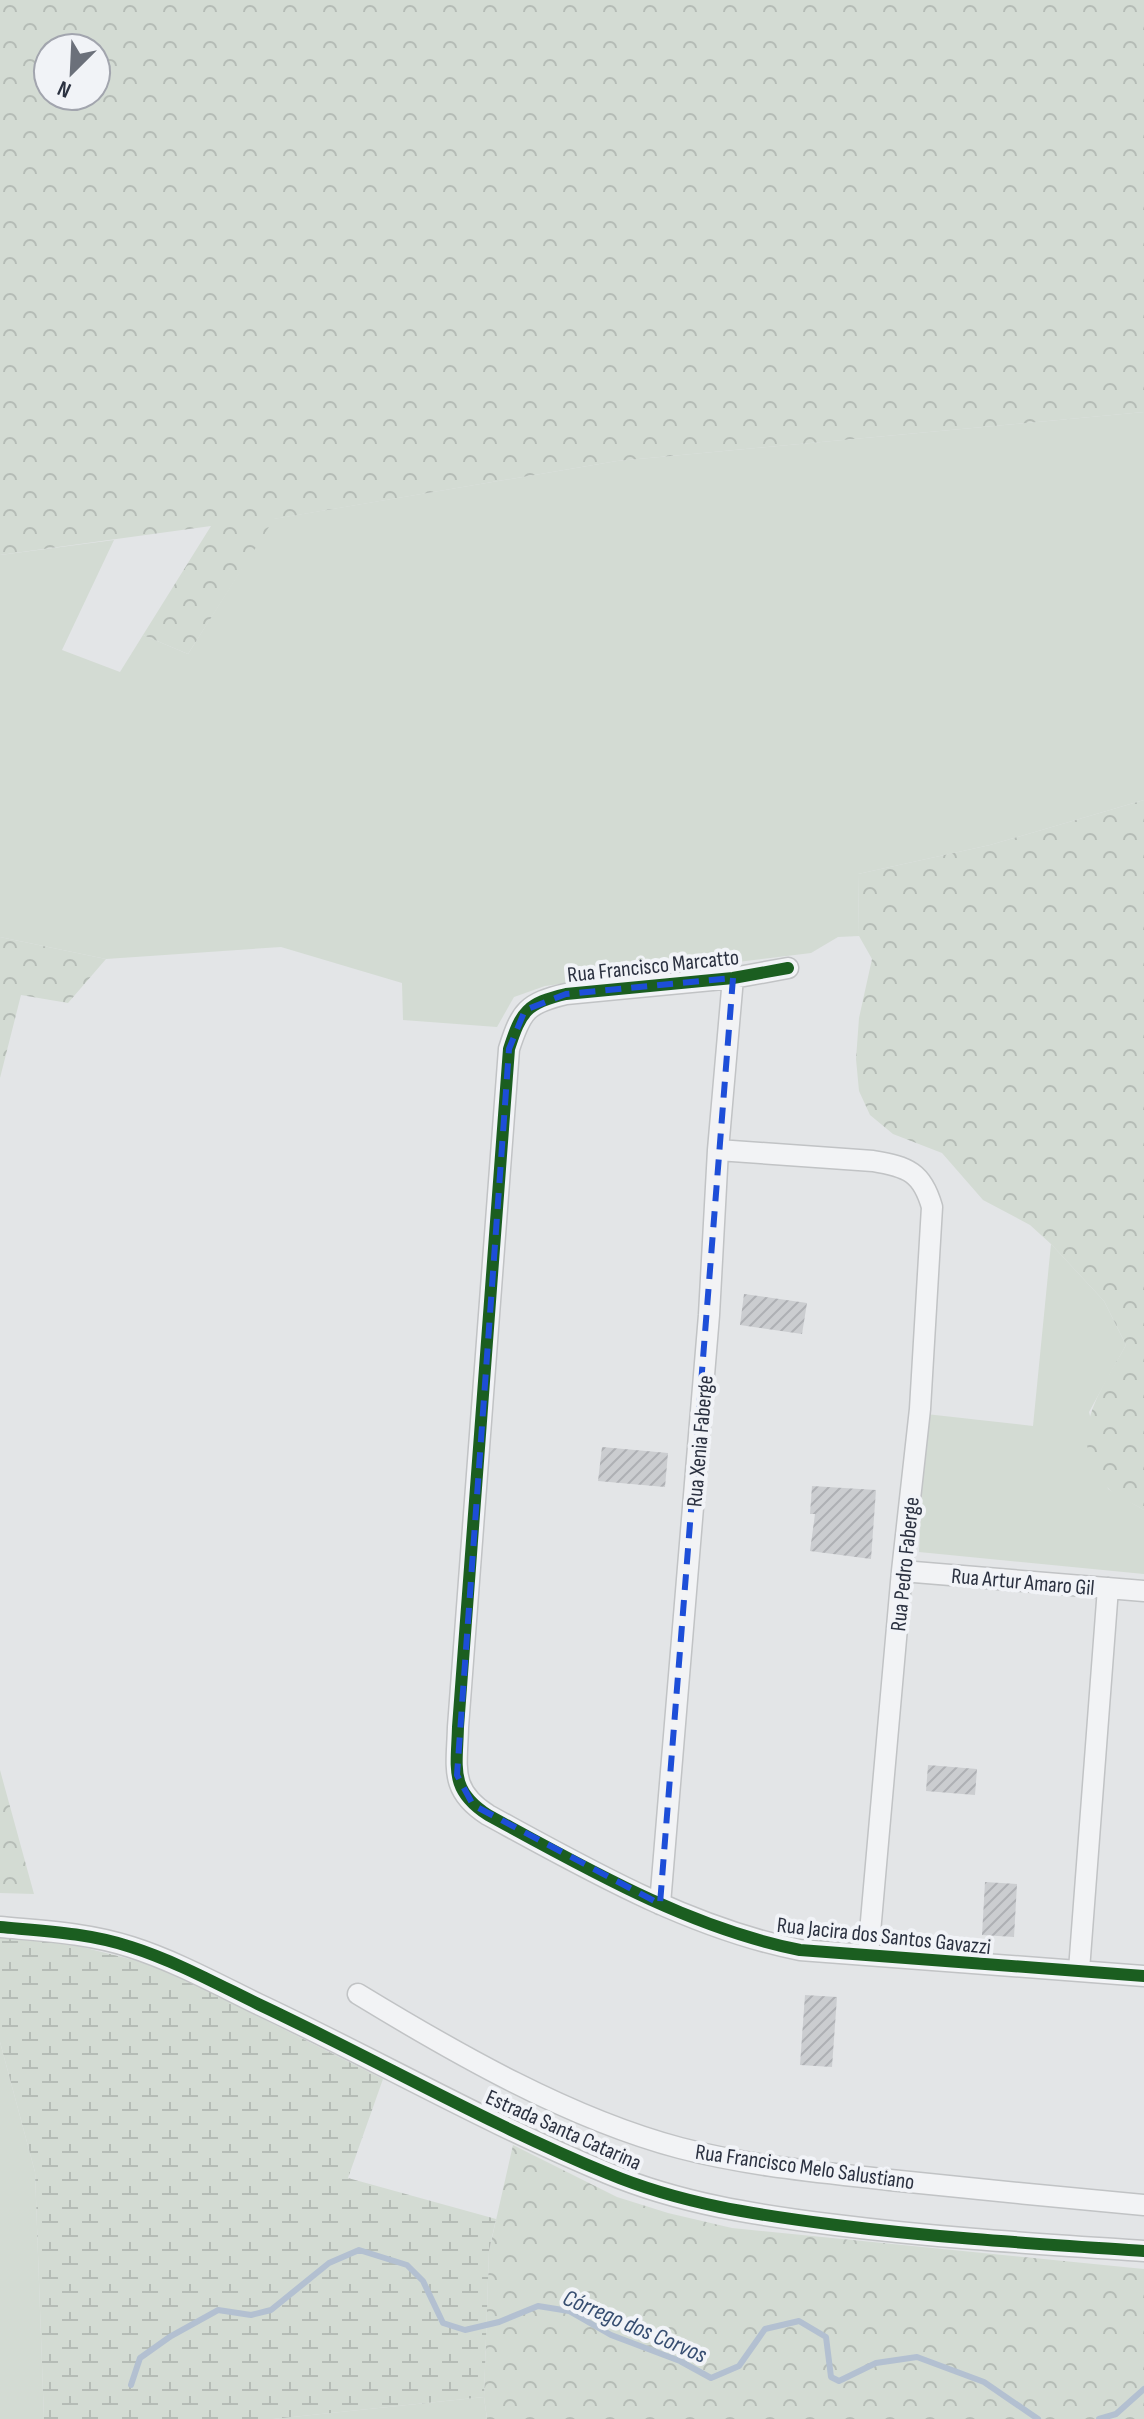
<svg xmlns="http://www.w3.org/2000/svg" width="1144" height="2419" viewBox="0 0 1144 2419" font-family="'Sofia Sans Condensed',sans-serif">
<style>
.green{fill:#d3dbd3}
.forest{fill:url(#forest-crowns);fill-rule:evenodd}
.wetland{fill:url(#wetland-marsh)}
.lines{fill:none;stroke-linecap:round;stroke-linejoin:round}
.stream{stroke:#b3c0d1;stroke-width:6}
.building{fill:url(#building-hatch)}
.street-casing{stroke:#c1c3c5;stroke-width:23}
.street{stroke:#f2f3f5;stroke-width:20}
.cycleway-casing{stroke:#f1f3f7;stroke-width:17}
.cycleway{stroke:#1b5e20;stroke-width:12}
.marked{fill:none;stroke:#1d4ed8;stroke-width:6;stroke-dasharray:16 10;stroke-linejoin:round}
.labels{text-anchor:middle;stroke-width:8;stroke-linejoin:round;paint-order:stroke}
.street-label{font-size:22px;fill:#2b3140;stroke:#f1f3f7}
.water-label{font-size:24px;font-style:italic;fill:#374e71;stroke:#f1f3f7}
</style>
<defs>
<pattern id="forest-crowns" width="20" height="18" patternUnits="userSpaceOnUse" patternTransform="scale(2)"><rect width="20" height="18" fill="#d3dbd3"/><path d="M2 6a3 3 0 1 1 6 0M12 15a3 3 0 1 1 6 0" fill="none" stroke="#b5bcb6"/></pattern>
<pattern id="wetland-marsh" width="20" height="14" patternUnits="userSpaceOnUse" patternTransform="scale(2)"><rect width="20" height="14" fill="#d3dbd3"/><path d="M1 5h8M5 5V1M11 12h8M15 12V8" fill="none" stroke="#b5bcb6"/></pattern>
<pattern id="building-hatch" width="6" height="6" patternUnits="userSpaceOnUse" patternTransform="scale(2)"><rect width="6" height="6" fill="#cbcdd0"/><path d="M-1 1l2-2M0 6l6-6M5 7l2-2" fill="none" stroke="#aeb0b4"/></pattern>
</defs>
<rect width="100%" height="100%" fill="#e3e5e7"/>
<path class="green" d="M1144 412V800L990 845 858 874 859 936 838 937 811 953 545 986 514 997 497 1027 403 1020 402 983 281 947 106 959 0 937V555L114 540 62 650 120 672 143 635 188 654 273 519 617 461Z
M1051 1244 1104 1301 1126 1345 1089 1412 1108 1489 1144 1510V1574L919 1552 926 1414 1033 1426Z
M0 2042 35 2172 44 2419H0Z
M484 2397 487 2419H273Z"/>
<path class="forest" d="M0 0H1144V412L617 461 274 519 188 654 143 635 211 526 0 555ZM48 48H96V96H48Z
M1144 800V1510C1133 1503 1115 1497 1107 1487 1063 1438 1101 1391 1126 1345L1104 1301 1051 1244 1030 1225 983 1200 942 1153 893 1134 870 1115 859 1091 856 1059 859 1018 872 959 859 936 858 874 990 845Z
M0 937 106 959 68 1003 21 995 0 1078Z
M0 1770 34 1894 0 1893Z
M513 2145 617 2197 668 2213 732 2228 1144 2269V2419H487L484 2397 489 2251Z"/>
<path class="wetland" d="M0 1937 70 1944 158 1966 383 2079 348 2178 496 2219 489 2251 484 2397 273 2419H44L35 2172 0 2042Z"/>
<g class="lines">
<path class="stream" d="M131 2385 140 2358 171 2336 218 2310 251 2315 271 2310 329 2263 359 2250 407 2265 423 2281 443 2323 465 2330 499 2322 538 2306 569 2311 611 2335 680 2361 711 2378 739 2366 765 2329 799 2321 826 2337 831 2377 839 2381 876 2363 917 2357 984 2382 1038 2419
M1099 2419 1116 2414 1144 2389"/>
</g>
<path class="building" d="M744 1294 807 1303 802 1334 740 1325Z
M602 1447 668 1453 665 1487 598 1481Z
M812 1486 876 1490 871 1559 810 1551 815 1514H810Z
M928 1765 977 1769 975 1795 926 1791Z
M985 1882 1017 1884 1014 1937 982 1935Z
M805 1995 837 1997 832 2067 800 2065Z"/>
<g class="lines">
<g class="street-casing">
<path id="street" d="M788 968 733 978 566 994C527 1003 521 1011 509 1049L458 1727C457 1768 449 1790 488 1815 587 1869 689 1928 800 1950L1144 1976
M718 1150 873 1161C908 1167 922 1172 932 1207L920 1409 902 1571 868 1955
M902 1571 1144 1591
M660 1904 709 1315 718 1150 733 978
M0 1927C44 1931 89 1933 131 1947 175 1961 217 1984 258 2004 375 2059 488 2124 607 2173 681 2204 757 2215 836 2225 939 2238 1041 2244 1144 2251
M1079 1970 1108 1588
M358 1994C455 2053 570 2119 680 2148 749 2166 820 2172 890 2180 975 2189 1059 2197 1144 2205"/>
</g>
<use href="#street" class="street"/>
<g class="cycleway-casing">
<path id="cycleway" d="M788 968 733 978 566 994C527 1003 521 1011 509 1049L458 1727C457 1768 449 1790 488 1815 587 1869 689 1928 800 1950L1144 1976
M0 1927C44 1931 89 1933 131 1947 175 1961 217 1984 258 2004 375 2059 488 2124 607 2173 681 2204 757 2215 836 2225 939 2238 1041 2244 1144 2251"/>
</g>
<use href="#cycleway" class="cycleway"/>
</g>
<path class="marked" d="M733 978 660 1904 473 1805 457 1775 509 1049 525 1010 566 994Z"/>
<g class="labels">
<g class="street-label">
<text transform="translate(653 965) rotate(-6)" y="8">Rua Francisco Marcatto</text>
<text transform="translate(699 1441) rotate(-85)" y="8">Rua Xenia Faberge</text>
<text transform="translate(904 1564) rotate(-84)" y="8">Rua Pedro Faberge</text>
<text transform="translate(1023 1581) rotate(5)" y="8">Rua Artur Amaro Gil</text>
<text transform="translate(884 1935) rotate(6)" y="8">Rua Jacira dos Santos Gavazzi</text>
<text transform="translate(564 2129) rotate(24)" y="8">Estrada Santa Catarina</text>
<text transform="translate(805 2166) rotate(8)" y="8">Rua Francisco Melo Salustiano</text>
</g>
<g class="water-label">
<text transform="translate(635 2326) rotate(23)" y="8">Córrego dos Corvos</text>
</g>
</g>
<g transform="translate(72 72) rotate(204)"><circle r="38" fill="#f1f3f7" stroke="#a2a5ae" stroke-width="2"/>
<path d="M0-6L14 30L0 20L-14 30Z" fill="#6b707a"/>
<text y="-12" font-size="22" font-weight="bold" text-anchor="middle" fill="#2b3140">N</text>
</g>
</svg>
